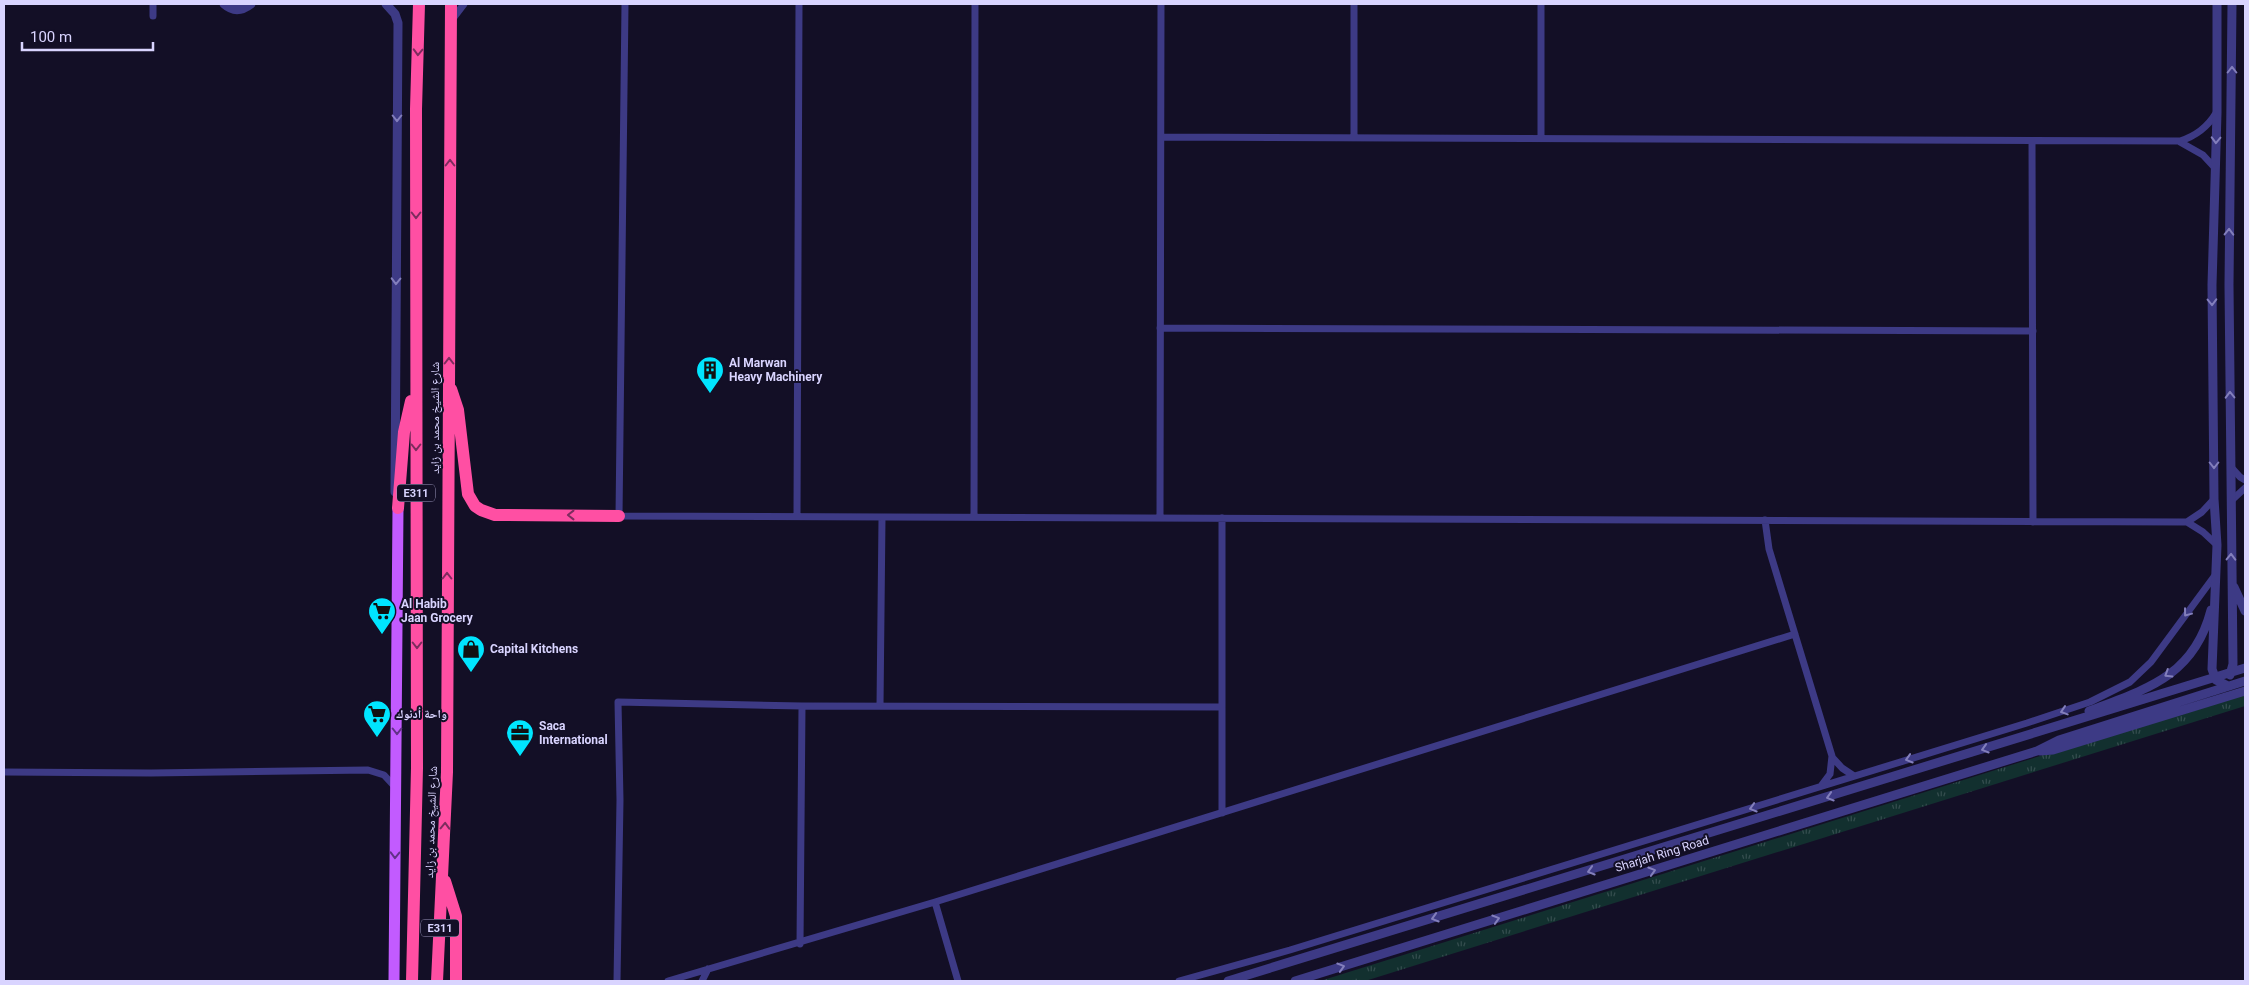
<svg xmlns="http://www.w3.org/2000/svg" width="2249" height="985" viewBox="0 0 2249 985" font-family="Roboto,'Noto Naskh Arabic',sans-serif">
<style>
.grass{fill:url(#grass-tufts)}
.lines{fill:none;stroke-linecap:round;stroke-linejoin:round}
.minor{stroke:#3d3a85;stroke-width:7}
.tertiary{stroke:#3d3a85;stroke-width:9}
.primary{stroke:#c25bff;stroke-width:11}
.motorway{stroke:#ff4fa3;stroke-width:12}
.oneway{stroke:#7d2c5e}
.oneway2{stroke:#837fbc}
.oneway3{stroke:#623188}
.labels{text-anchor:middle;stroke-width:4;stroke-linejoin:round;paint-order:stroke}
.shield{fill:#130f26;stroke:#9e99be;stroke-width:1}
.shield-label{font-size:11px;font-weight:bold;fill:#d9d4ff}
.poi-label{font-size:12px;font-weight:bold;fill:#d9d4ff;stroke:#130f26;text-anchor:start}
.street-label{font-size:12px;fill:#d9d4ff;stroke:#130f26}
</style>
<defs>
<pattern id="grass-tufts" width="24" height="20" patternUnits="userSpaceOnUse" patternTransform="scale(1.25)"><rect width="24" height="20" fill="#12302f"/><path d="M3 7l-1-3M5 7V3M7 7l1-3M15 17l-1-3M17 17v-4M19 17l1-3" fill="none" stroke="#344d4e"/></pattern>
</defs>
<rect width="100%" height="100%" fill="#130f26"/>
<path class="grass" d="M2245 692V706L1365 981H1320Z"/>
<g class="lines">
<path class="minor" d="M153 4V16
M625 4 619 516 2187 522 2203 532 2217 545
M1354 4V138
M1541 4V138
M451 21 464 4
M1161 137 2180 141C2196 136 2207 128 2216 113
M2032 141 2033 522
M2180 142 2203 155 2215 168
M1160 328 2033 331
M2231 467 2240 477 2245 480
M2232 500 2245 488
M797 515 799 4
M974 516 975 4
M1160 516 1161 4
M1765 520 1769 549 1832 756 1830 774 1821 786
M2187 522 2202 512 2214 499
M880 706 882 518
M1832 757 1842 768 1854 776
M4 772 151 773 368 770 384 775 396 788
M1222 813V518
M935 902 958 981
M800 944 802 706
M617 981 620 800 618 702 802 706 1222 707
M668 981 935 902 1795 634
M702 981 708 969
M1179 981 1290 950 2027 723 2090 702 2130 682 2151 662 2216 574"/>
<path class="tertiary" d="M224 4C233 12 242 11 251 4
M386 4 395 14 398 23 395 492
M2217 4V113L2212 285 2214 499 2217 545 2212 669 2216 680 2228 686
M2234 587 2245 611
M2230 675 2233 664 2229 285 2232 4
M2089 711C2147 689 2194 676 2211 610
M2040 751 2053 750 2245 691
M1228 981 2245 668
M1295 981 2037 751 2059 740 2245 681"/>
<path class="primary" d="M394 981 398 508"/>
<path class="motorway" d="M451 389 458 410 468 494 475 506 481 510 495 515 619 516
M398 508 404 432 411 401
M445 881 456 916V981
M412 981 417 768 416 109 419 4
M437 981 447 772 451 4"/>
</g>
<defs><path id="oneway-chevron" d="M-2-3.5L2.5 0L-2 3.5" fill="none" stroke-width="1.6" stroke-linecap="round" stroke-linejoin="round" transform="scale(1.25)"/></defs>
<g class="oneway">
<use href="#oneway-chevron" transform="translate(418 52) rotate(92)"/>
<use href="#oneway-chevron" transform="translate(450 163) rotate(-90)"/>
<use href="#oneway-chevron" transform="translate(416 215) rotate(90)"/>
<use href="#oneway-chevron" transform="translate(449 361) rotate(-90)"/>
<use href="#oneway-chevron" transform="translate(416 447) rotate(90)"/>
<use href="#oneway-chevron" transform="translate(571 515) rotate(-180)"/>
<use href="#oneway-chevron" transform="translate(447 576) rotate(-90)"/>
<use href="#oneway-chevron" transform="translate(417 645) rotate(90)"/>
<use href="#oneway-chevron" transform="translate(445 826) rotate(-88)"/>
</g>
<g class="oneway2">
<use href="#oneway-chevron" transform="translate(2232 70) rotate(-90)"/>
<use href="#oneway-chevron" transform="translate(397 118) rotate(90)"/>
<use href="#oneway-chevron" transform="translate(2216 140) rotate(92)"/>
<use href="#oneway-chevron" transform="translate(2229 232) rotate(-89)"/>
<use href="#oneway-chevron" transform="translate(396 281) rotate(91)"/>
<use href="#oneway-chevron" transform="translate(2212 302) rotate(89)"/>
<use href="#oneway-chevron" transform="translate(2230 395) rotate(-91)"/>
<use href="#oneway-chevron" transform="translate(2214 465) rotate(90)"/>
<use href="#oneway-chevron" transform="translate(2231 557) rotate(-89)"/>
<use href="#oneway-chevron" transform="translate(2187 613) rotate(127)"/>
<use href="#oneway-chevron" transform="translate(2168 674) rotate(148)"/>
<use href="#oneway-chevron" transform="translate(2064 711) rotate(162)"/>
<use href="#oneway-chevron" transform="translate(1985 749) rotate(163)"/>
<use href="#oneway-chevron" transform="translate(1909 759) rotate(163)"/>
<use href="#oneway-chevron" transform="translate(1830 797) rotate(163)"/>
<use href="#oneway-chevron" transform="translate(1753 808) rotate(163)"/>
<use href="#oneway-chevron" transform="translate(1591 871) rotate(163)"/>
<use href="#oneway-chevron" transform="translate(1652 871) rotate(-17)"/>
<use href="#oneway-chevron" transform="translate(1435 918) rotate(163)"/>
<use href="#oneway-chevron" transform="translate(1496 919) rotate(-17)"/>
<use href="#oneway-chevron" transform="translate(1341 967) rotate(-17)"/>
</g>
<g class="oneway3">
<use href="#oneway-chevron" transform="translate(397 731) rotate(90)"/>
<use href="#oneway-chevron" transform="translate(395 855) rotate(91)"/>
</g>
<defs>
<g id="building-pin" transform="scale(1.4375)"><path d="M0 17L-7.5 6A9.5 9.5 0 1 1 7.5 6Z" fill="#00e5ff" stroke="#130f26"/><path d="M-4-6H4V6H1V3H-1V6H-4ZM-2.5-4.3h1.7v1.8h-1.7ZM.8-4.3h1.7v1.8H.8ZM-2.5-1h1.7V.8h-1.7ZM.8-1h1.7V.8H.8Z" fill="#111"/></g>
<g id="supermarket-pin" transform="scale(1.4375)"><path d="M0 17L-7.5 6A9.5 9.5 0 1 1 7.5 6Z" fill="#00e5ff" stroke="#130f26"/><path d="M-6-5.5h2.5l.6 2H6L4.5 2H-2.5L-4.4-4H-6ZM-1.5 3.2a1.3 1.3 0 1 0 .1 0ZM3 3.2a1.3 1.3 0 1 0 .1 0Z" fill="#111"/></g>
<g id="shop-pin" transform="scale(1.4375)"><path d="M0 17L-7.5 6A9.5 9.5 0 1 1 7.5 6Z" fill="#00e5ff" stroke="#130f26"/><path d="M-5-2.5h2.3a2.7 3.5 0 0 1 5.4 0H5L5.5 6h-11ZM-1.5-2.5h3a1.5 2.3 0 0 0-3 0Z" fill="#111"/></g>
<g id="office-pin" transform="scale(1.4375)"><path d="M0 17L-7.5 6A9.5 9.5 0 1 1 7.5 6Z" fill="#00e5ff" stroke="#130f26"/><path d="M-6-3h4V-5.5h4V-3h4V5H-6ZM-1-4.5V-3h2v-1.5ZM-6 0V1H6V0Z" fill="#111"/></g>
</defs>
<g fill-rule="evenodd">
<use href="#building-pin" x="710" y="370"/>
<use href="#supermarket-pin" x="382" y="611"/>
<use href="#shop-pin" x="471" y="649"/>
<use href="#supermarket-pin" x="377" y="714"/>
<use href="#office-pin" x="520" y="733"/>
</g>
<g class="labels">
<g class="shield">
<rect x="397" y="484.5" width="38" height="17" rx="4"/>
<rect x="421" y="919.5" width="38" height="17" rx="4"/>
</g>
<g class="shield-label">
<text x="416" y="497">E311</text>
<text x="440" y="932">E311</text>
</g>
<g class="poi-label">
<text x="729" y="367">Al Marwan<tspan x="729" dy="14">Heavy Machinery</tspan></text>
<text x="401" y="608">Al Habib<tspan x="401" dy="14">Jaan Grocery</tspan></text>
<text x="490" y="653">Capital Kitchens</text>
<text x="396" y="718">واحة أدنوك</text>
<text x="539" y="730">Saca<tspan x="539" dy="14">International</tspan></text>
</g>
<g class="street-label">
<text transform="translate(435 418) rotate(-90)" y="4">شارع الشيخ محمد بن زايد</text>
<text transform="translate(431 822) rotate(-88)" y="4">شارع الشيخ محمد بن زايد</text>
<text transform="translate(1662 854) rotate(-17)" y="4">Sharjah Ring Road</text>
</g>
</g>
<rect width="2249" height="985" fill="none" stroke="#d9d4ff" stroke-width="10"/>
<path d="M22 42v8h131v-8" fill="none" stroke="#d9d4ff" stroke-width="2.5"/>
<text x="30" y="42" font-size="15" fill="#d9d4ff" stroke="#130f26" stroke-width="4" paint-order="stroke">100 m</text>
</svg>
